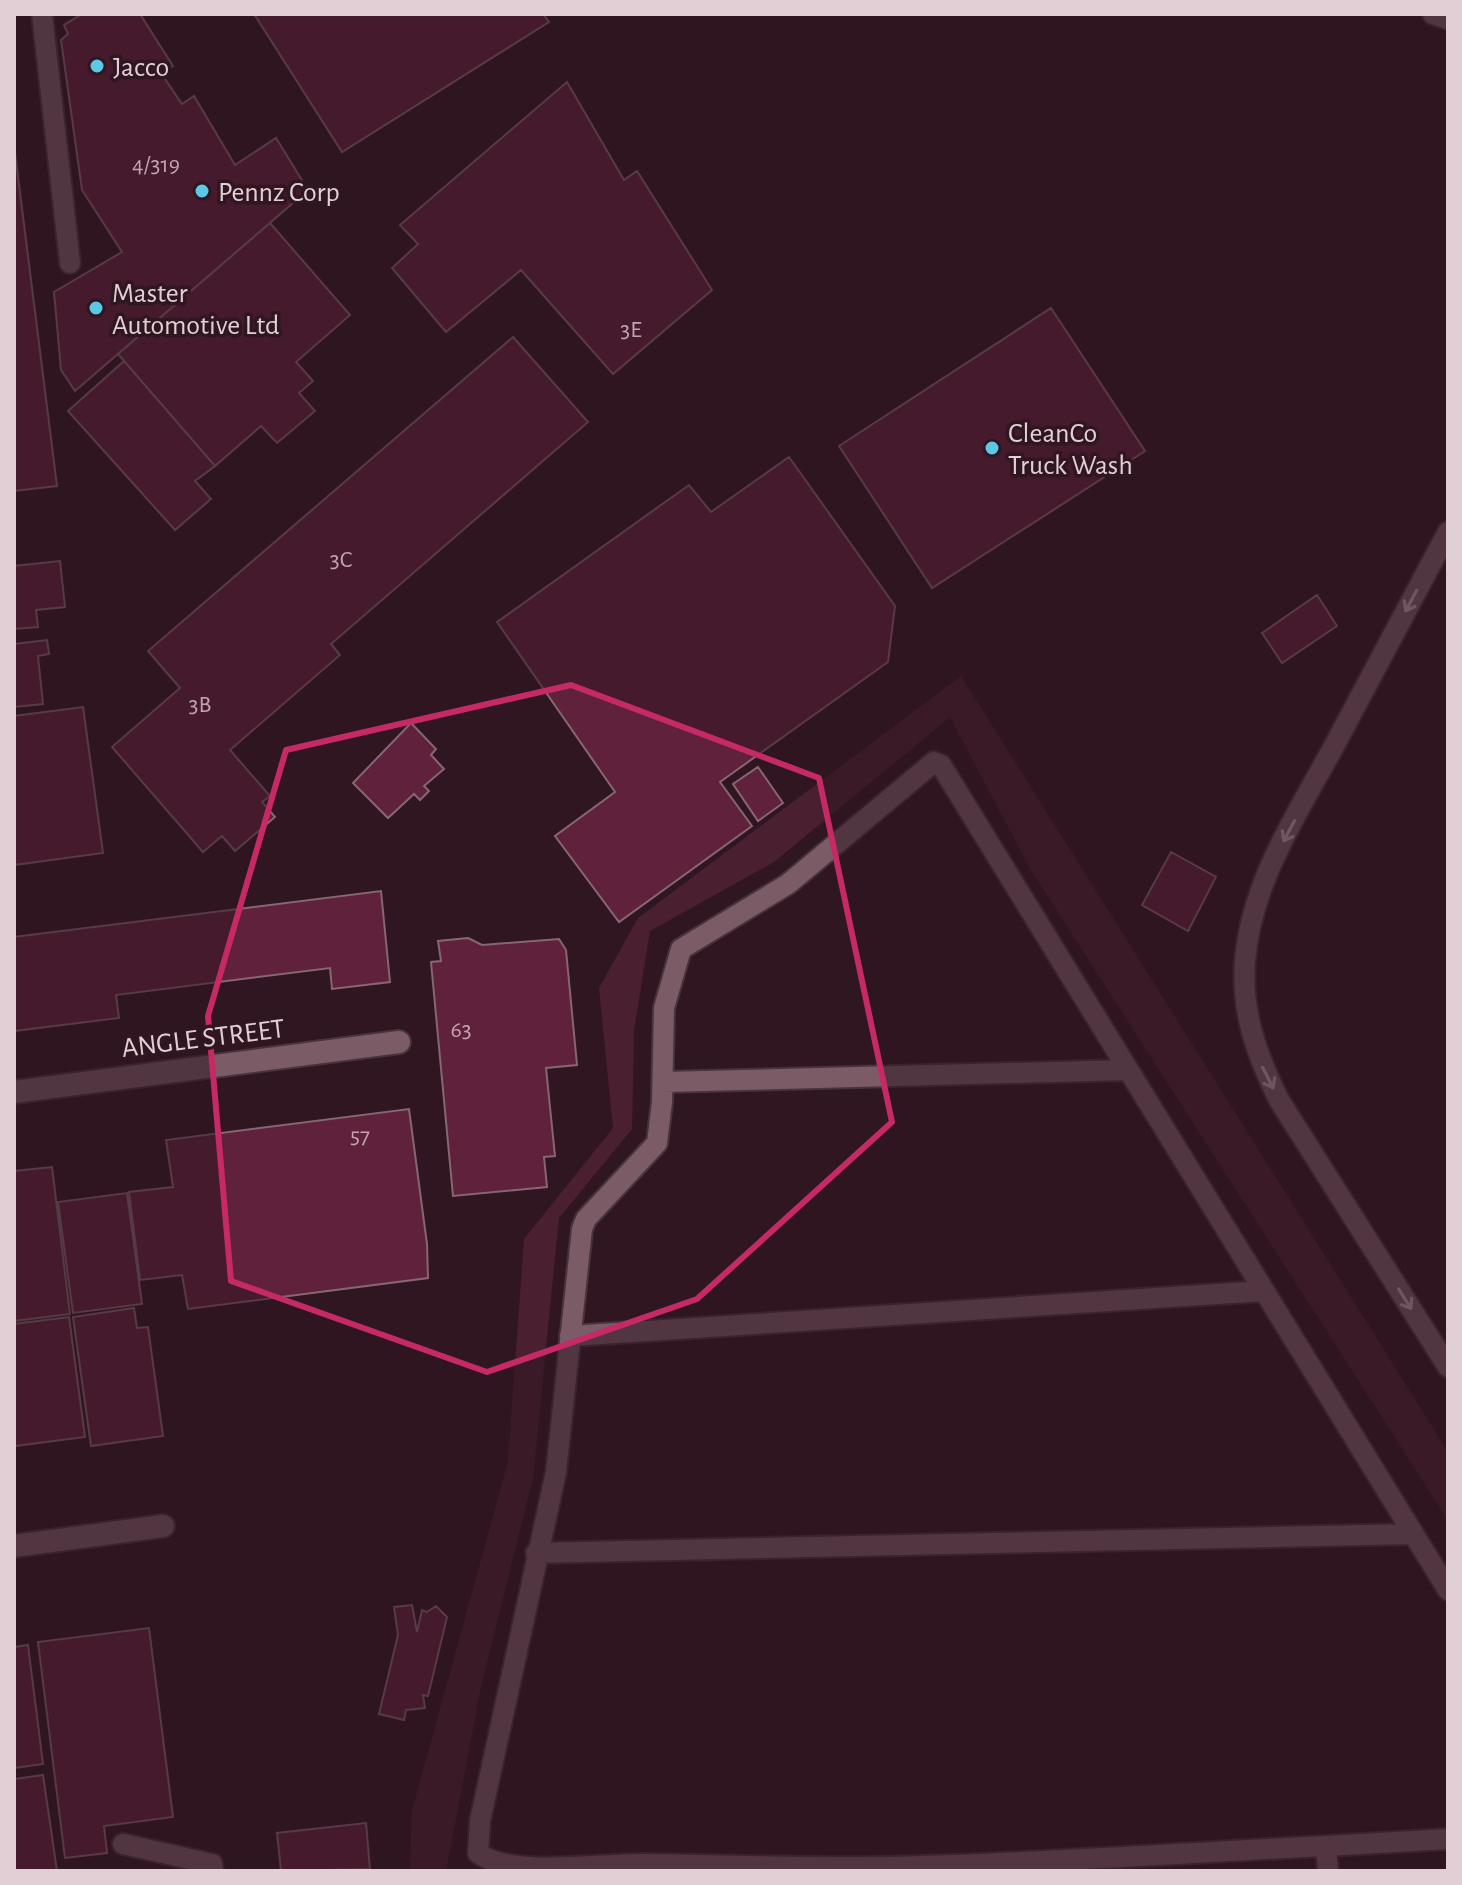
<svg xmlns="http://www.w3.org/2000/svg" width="1462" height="1885" viewBox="0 0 1462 1885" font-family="'Alegreya Sans',sans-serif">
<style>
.green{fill:#4a2031}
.building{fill:#60213d;stroke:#866671;stroke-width:2}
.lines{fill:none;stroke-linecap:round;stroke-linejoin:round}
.service-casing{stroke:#47333b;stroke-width:24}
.minor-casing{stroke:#47333b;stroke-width:26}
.service{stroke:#7b5b66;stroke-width:20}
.minor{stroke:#7b5b66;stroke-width:22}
.oneway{stroke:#bda6ae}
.marked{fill:none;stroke:#c52a67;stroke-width:6;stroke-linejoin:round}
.poi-dot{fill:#5bc8e6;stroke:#301620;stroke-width:3}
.labels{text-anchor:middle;stroke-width:7;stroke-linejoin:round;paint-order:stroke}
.number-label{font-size:24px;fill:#c1a4af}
.poi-label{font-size:28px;fill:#e1cfd5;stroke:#301620;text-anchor:start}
.street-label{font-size:28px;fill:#e1cfd5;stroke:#301620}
</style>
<rect width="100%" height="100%" fill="#301620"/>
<path class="green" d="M961 676 1448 1452V1520L1031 870 950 717 774 862 650 931 634 1030 632 1129 559 1218 533 1477 480 1691 446 1871H410L412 1811 508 1462 524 1239 613 1128 599 988 638 918Z"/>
<path class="building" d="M82 14H140L173 66 161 73 182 104 194 96 235 165 276 138 308 190 75 391 61 370 54 292 122 252 82 190 61 40 68 34 64 25Z
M254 14H543L549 22 342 152Z
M567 82 624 180 637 171 712 290 613 374 521 270 446 332 392 268 418 244 400 225Z
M14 145 57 486 14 491Z
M270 223 350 315 296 362 313 381 299 393 315 411 277 443 261 426 215 466 118 354Z
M1051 308 1145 451 932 588 839 446Z
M513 337 588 422 331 644 340 655 230 750 270 796 262 802 275 817 235 851 222 836 203 852 112 747 180 688 148 651Z
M124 361 215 466 195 481 211 499 175 530 68 411Z
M789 457 895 606 888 662 720 782 752 826 619 922 555 836 615 792 497 622 689 485 711 512Z
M60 561 65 607 36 610 38 627 14 629V566Z
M1317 595 1337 626 1282 663 1262 633Z
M47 640 49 654 38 656 43 704 14 707V644Z
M83 707 103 853 14 865V716Z
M411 723 436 749 431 755 444 769 424 786 429 791 420 800 414 794 388 818 353 783Z
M758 767 783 803 758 821 733 784Z
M1171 852 1216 877 1188 931 1142 905Z
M381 891 390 982 332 989 330 968 116 995 119 1018 14 1031V937Z
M468 938 482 945 559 939 566 950 577 1065 546 1068 555 1156 544 1157 547 1187 453 1196 431 962 441 961 438 941Z
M409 1109 427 1244 428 1278 188 1309 182 1275 140 1280 129 1192 173 1187 166 1140Z
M52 1167 70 1314 14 1321V1171Z
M127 1193 142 1304 73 1313 58 1202Z
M134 1308 137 1328 148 1327 163 1436 91 1446 73 1317Z
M69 1317 85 1437 15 1446 14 1324Z
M412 1605 417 1632 422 1610 427 1612 436 1606 447 1617 428 1696 423 1695 425 1708 406 1710 404 1720 379 1714 398 1635 394 1607Z
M149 1628 173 1817 104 1826 107 1853 65 1858 38 1642Z
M28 1645 43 1764 14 1768V1647Z
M43 1775 57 1871H14V1779Z
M366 1823 370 1869 281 1871 277 1833Z"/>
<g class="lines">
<g class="service-casing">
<path id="service" d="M42 14 70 263
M1433 14 1448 19
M1448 532C1410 604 1371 676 1333 748 1297 814 1251 883 1245 961 1241 1012 1257 1056 1279 1100L1448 1367
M663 1082 1128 1070
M570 1336 1264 1291
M536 1553 1413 1534
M123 1844 212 1864 213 1871
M1326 1846 1448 1839
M1328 1871 1326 1846C1180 1853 1033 1864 886 1867 805 1868 725 1865 644 1864 602 1863 511 1878 478 1853L480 1821 556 1472 582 1229 586 1219 657 1143 662 1102 664 1008 681 949 788 884 934 762 941 765 1448 1590"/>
</g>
<g class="minor-casing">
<path id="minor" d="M14 1092 399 1042
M14 1546 163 1526"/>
</g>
<use href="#service" class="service"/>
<use href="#minor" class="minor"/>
</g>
<defs><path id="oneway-shaft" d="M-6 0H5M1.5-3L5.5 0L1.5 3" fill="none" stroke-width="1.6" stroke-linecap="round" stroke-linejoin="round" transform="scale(2)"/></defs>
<g class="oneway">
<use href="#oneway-shaft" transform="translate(1411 601) rotate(118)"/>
<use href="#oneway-shaft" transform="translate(1289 831) rotate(118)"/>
<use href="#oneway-shaft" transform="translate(1268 1078) rotate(63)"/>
<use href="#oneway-shaft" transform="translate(1405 1299) rotate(58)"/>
</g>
<path d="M0 0H1462V1885H0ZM571 685 819 778 892 1122 697 1299 487 1372 231 1281 208 1016 286 750Z" fill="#301620" fill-opacity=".55" fill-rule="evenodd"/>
<path class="marked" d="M571 685 819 778 892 1122 697 1299 487 1372 231 1281 208 1016 286 750Z"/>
<g class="poi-dot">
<circle cx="97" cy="66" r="8"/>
<circle cx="202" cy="191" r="8"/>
<circle cx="96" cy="308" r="8"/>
<circle cx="992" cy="448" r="8"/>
</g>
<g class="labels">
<g class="number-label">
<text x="156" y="172">4/319</text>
<text x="631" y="337">3E</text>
<text x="341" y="567">3C</text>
<text x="200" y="712">3B</text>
<text x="461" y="1037">63</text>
<text x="360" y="1143">57</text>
</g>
<g class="poi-label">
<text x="113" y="76">Jacco</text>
<text x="218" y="201">Pennz Corp</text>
<text x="112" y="302">Master<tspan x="112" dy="32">Automotive Ltd</tspan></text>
<text x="1008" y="442">CleanCo<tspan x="1008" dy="32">Truck Wash</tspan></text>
</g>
<g class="street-label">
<text transform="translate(203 1037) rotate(-7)" y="10">ANGLE STREET</text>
</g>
</g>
<rect width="1462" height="1885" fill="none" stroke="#e1cfd5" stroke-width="32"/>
</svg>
